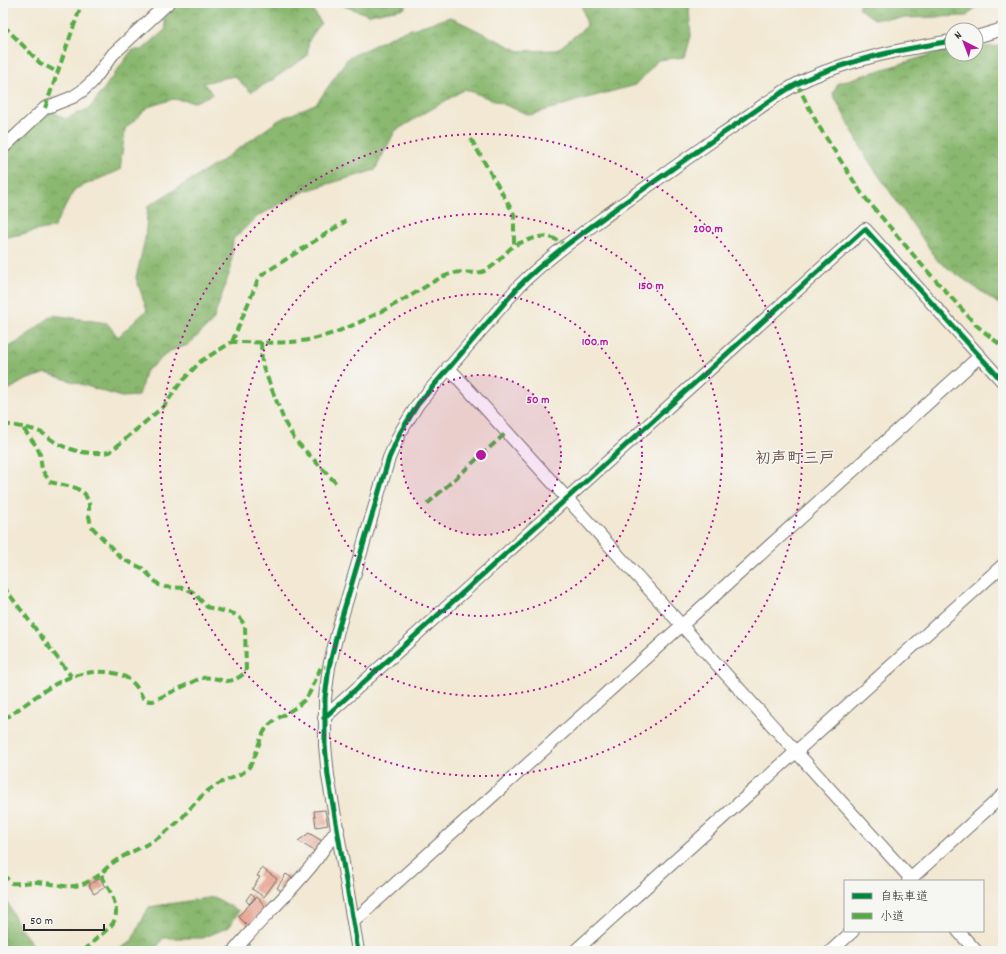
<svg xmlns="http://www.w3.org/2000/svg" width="1006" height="954" viewBox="0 0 1006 954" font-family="Dekko,'Klee One',sans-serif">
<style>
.forest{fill:url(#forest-crowns);stroke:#5a724e}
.building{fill:url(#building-hatch)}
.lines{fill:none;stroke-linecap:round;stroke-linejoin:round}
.minor-casing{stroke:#716d66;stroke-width:14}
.minor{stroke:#fff;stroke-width:12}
.quiet{stroke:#54ab44;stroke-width:4;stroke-dasharray:8 4;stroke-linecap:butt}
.cycleway-casing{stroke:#f6f6f2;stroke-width:8}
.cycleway{stroke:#00873e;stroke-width:5}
.ring{fill:none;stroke:#b5179e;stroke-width:2;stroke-dasharray:2 4}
.labels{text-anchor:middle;stroke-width:3;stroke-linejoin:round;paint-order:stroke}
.quarter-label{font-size:16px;font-weight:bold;fill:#6e534b;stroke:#f6f6f2}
.centre{fill:#b5179e;stroke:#f6f6f2;stroke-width:2}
.ring-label{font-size:12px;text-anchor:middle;font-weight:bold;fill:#b5179e;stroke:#f6f6f2;stroke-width:3;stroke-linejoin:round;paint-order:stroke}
</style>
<defs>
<pattern id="forest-crowns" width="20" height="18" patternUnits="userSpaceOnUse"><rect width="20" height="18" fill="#8ab870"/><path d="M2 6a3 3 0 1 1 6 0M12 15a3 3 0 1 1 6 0" fill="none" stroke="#71965c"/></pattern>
<pattern id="building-hatch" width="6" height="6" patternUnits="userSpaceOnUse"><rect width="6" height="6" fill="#ea9c87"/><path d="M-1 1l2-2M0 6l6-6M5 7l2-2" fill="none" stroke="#be7f6f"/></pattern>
</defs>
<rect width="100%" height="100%" fill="#f6f6f2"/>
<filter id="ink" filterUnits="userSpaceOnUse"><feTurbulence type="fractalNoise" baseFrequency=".025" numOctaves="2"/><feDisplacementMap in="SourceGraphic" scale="8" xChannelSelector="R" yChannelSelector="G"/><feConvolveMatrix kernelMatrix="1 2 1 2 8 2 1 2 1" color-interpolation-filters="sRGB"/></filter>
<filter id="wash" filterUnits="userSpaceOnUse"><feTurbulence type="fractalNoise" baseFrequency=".012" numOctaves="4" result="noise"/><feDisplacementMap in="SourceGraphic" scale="16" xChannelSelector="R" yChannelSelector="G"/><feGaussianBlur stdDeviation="0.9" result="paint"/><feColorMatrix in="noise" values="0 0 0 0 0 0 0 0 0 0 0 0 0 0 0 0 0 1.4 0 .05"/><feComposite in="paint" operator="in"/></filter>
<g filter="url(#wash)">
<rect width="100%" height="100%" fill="#f2e8d3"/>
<path class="forest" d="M177 3H309L321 23 309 40 307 56 269 82 251 92 234 76 203 83 213 94 195 102 173 99 148 107 125 129 120 170 75 189 54 227 3 238V136L51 110 65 119 90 108 132 50H142L166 29 163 18Z
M343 3H404L405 8 369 15 344 6Z
M581 3H691L689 10 691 36 685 57 658 60 636 85 583 99 530 115 465 89 395 131 375 170 305 191 258 216 233 239 231 268 213 321 188 345 170 351 145 372 139 396 121 397 46 373 25 380 3 393V350L18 342 53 315 107 323 118 337 147 310 136 278 145 239 148 206 220 162 279 120 317 103 348 58 399 33 450 17 519 51 557 50 587 26Z
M859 3H980L967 16 874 19 860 9Z
M1002 46 1003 48V307L938 261 866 157 833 94 838 83 952 48V54H976V47Z
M3 893 19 927 38 951H3Z
M214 897 239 911 229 927 203 938H163L154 951H116L131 942 149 907Z"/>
<g id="blocks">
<path class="building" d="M325 810 328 825 316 827 314 811Z
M309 833 322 841 316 852 298 841Z
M262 868 277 879 264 897 252 889 260 877 257 876Z
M286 874 294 879 283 892 277 888Z
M100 878 105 887 94 894 89 885Z
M251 893 255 897 249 904 246 900Z
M257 897 268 909 248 926 238 916Z"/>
</g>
</g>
<g filter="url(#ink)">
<use href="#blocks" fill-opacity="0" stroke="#716d66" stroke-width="1"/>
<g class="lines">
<g class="minor-casing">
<path id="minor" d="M976 37 1003 29
M3 148 45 108 73 97 82 91 92 82 113 54 168 3
M448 367 913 881
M324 718 865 229 1003 382
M908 881 1003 795
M353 922 980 356
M958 931 976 951
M234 951C257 923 284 899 307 871 319 858 327 842 338 829
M358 951 328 776 325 745V698L329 667 338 630 389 458 400 433 418 404 519 286C549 256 584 232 618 207 653 183 687 158 722 134 751 115 778 92 809 78 855 58 903 49 952 41
M575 951 1003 565
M831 951 853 931"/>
</g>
<use href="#minor" class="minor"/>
<path class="quiet" d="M3 26 7 29 40 63 57 72
M797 84 818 125 862 194 921 264 976 325 1003 347
M45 108 82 3
M471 139 514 214V245
M232 342 258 280 263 274 346 221
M261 342 262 364 285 423 295 440 336 483
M3 424C15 426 28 427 40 432 45 434 50 439 55 442 72 452 91 455 110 452L164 406 181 382 201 361 232 342C260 342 290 345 317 338 346 331 383 311 410 296 423 289 435 279 450 274 462 269 477 277 488 269 497 264 504 254 512 247 516 244 522 242 526 241 543 234 550 235 565 245
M427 504 507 432
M3 586 71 676
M3 717 9 716C28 703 48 685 71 677 87 671 113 669 127 678 131 680 136 686 138 689 144 697 140 701 153 701L201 678C224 675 224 690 246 672L245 626 240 618 234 614 207 607 193 592 185 588 165 587 159 585 142 568 122 559 91 526 89 516V503L85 494 76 488 50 482 42 470 40 454 37 447 22 427
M3 874 11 883C19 884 27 882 36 882 66 884 72 894 101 874
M84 951C92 942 101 935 110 927 125 911 108 889 101 874 116 855 142 850 162 835 168 830 175 825 180 820 191 808 201 794 215 786 225 779 242 777 249 767 258 755 258 738 268 726 279 715 297 710 307 697 312 690 317 675 321 667H329"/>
<g class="cycleway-casing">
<path id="cycleway" d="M324 718 865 229 1003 382
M358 951 328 776 325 745V698L329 667 338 630 389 458 400 433 418 404 519 286C549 256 584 232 618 207 653 183 687 158 722 134 751 115 778 92 809 78 855 58 903 49 952 41"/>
</g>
<use href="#cycleway" class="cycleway"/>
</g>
</g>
<circle cx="481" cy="455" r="80" fill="#b5179e" fill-opacity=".12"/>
<g class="ring">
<circle cx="481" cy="455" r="80"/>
<circle cx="481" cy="455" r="161"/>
<circle cx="481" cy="455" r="241"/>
<circle cx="481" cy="455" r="321"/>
</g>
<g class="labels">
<g class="quarter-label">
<text x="795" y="463">初声町三戸</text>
</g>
</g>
<circle cx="481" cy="455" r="6" class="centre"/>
<g class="ring-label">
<text x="708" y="232">200 m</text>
<text x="651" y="289">150 m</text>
<text x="595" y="345">100 m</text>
<text x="538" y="403">50 m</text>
</g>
<rect width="1006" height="954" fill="none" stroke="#f6f6f2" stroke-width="16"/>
<rect x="844" y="880" width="140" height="52" fill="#f6f6f2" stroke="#a5a5a2"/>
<rect x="852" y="893" width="20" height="6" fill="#00873e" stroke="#a5a5a2"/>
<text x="880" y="900" font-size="12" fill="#2b2b2b">自転車道</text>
<rect x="852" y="913" width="20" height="6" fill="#54ab44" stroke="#a5a5a2"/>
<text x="880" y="920" font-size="12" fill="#2b2b2b">小道</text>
<g transform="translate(964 42) rotate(318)"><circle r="19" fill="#f6f6f2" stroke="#a5a5a2"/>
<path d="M0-3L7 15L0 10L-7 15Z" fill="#b5179e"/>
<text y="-6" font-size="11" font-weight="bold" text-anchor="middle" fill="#2b2b2b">N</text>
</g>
<path d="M24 924v6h80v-6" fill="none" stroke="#2b2b2b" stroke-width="2"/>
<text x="30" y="924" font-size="12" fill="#2b2b2b" stroke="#f6f6f2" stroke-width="3" paint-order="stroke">50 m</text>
</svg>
